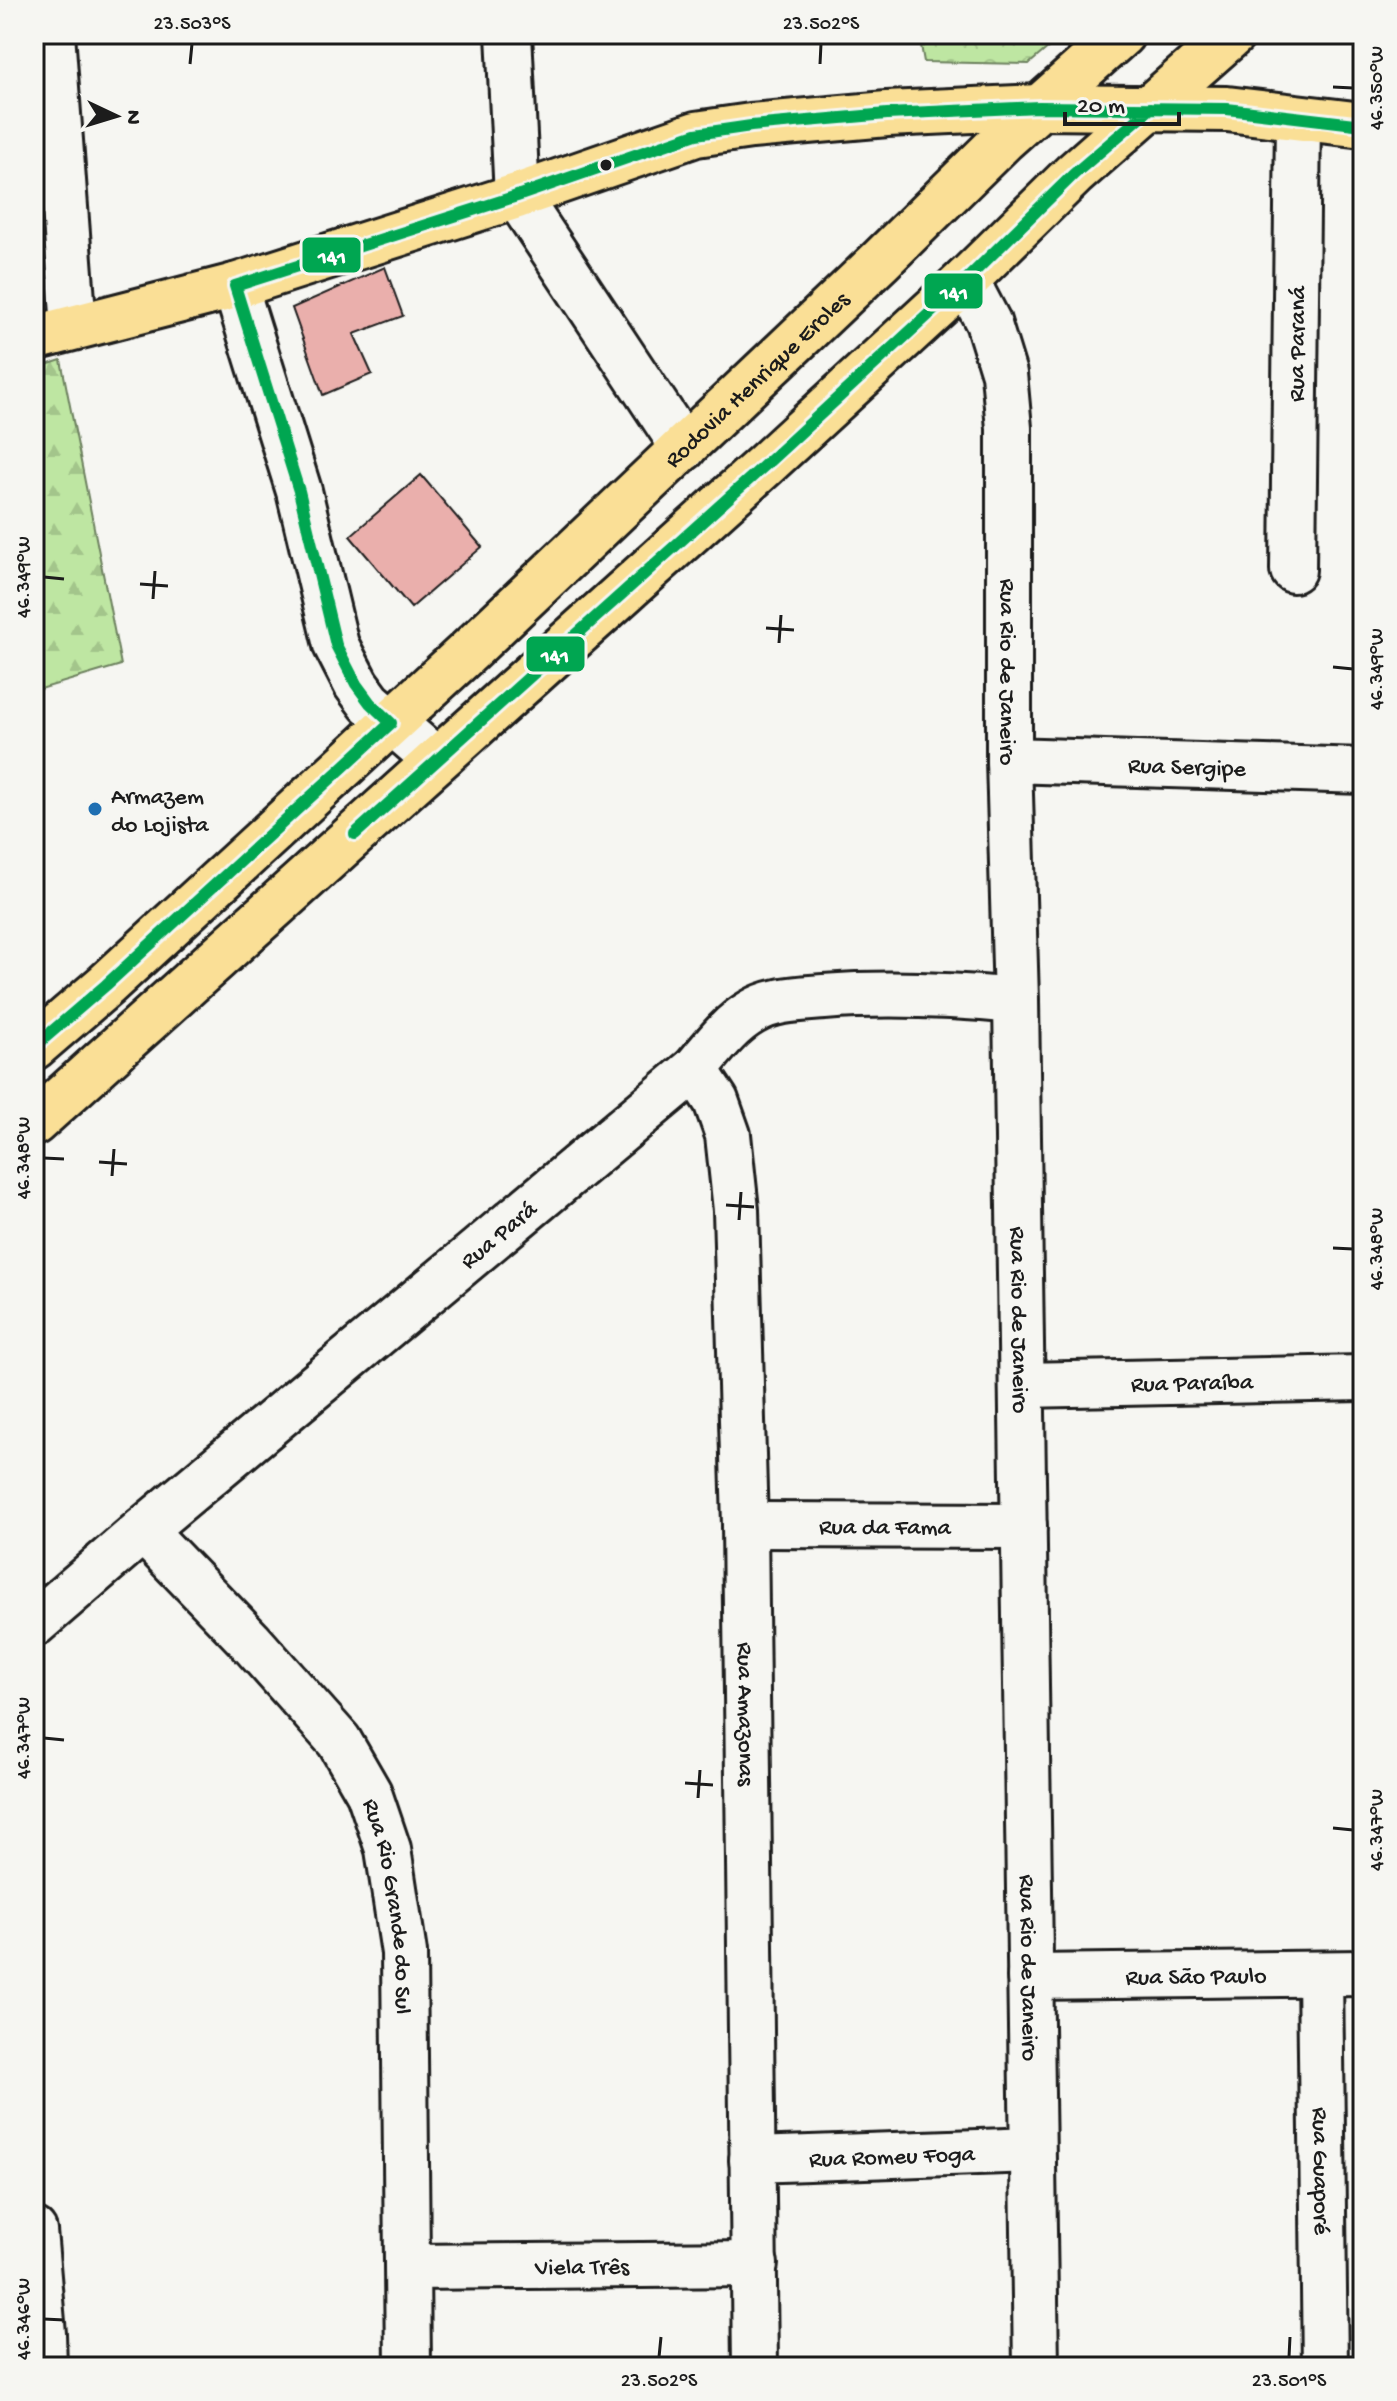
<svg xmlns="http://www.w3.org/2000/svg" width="1397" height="2401" viewBox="0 0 1397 2401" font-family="'Gochi Hand',sans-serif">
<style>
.forest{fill:url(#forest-firs);stroke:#6d815f;stroke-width:2}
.park{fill:url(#park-crowns);stroke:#6d815f;stroke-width:2}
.building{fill:#eaafac;stroke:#1c1c1c;stroke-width:2}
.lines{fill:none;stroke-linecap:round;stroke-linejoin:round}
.minor-casing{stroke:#1c1c1c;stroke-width:50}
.major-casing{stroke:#1c1c1c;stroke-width:50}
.minor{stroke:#f6f6f2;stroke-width:44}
.major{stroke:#fadf96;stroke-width:44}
.bus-1-casing{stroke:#f6f6f2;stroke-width:18}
.bus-1{stroke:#00a651;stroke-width:12}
.ticks{fill:none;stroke:#1c1c1c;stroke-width:3}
.bus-dot{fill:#1c1c1c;stroke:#f6f6f2;stroke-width:3}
.poi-dot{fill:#1f6fb2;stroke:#f6f6f2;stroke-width:3}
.labels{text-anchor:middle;stroke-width:8;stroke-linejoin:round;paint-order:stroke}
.street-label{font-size:24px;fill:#1c1c1c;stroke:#f6f6f2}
.poi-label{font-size:24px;fill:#1c1c1c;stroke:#f6f6f2;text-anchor:start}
.line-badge{stroke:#f6f6f2;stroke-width:3}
.badge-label{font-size:22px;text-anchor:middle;font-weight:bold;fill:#fff}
.neatline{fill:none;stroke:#1c1c1c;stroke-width:3}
.ticks-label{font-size:20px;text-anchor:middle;fill:#1c1c1c}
</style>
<defs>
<pattern id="forest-firs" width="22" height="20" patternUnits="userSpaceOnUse" patternTransform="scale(2)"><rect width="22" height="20" fill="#bee6a2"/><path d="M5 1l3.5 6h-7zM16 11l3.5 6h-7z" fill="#a3c58b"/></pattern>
<pattern id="park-crowns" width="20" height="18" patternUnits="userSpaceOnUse" patternTransform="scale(2)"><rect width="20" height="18" fill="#bee6a2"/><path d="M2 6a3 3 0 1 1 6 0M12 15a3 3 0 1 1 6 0" fill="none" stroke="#a3c58b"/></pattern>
</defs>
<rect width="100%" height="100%" fill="#f6f6f2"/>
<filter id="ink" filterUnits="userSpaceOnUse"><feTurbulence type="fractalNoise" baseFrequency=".0125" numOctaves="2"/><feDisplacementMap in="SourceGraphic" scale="16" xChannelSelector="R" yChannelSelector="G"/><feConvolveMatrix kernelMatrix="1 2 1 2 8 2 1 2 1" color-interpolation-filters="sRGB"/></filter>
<g filter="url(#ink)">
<path class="forest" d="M61 360 121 665 34 691V369Z"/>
<path class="park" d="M919 34H1064L1029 64 924 62Z"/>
<path class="building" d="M385 267 403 316 354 334 372 374 323 395 292 308Z
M421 475 482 547 411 608 350 536Z"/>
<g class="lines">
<g class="minor-casing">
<g id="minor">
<path d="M52 34 74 327"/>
<path d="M509 34 517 196 684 448"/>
<path id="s1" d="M966 280 988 322 1004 374 1009 428V760L1016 1001 1036 2367"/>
<path d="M235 286 299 491 336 645 356 684 370 703 436 760"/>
<path id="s2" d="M1293 570 1298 118"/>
<path id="s3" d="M1009 760 1363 771"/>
<path id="s4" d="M695 1069 716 1101 728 1135 736 1210 745 1525 755 2367"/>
<path id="s5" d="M1022 1385 1363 1378"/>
<path id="s6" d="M745 1525 1024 1526"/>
<path id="s7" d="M143 1530 250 1641 339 1741 369 1793 388 1849 404 1953 408 2367"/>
<path id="s8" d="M34 1624 143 1530 695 1069C712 1049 729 1025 752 1012 774 999 799 999 824 997 888 992 952 995 1016 1001"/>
<path id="s9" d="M1320 1975 1325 2367"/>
<path id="s10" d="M1030 1977 1363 1973"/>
<path id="s11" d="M752 2160 1032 2150"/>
<path d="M34 2231 43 2334 44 2367"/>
<path id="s12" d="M408 2267 755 2264"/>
</g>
</g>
<g class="major-casing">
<g id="major">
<path d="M34 338 235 286 517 196 696 134 751 126 887 114 1039 107 1227 109 1363 125"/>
<path id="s13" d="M34 1047 106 985 470 650 881 260 1004 139 1122 34"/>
<path d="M34 1123 764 466 966 280 1074 174 1233 34"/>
</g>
</g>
<use href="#minor" class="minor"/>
<use href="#major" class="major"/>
<g class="bus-1-casing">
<path id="bus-1" d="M355 834 764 466 966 280 1074 174 1151 108
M34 1047 106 985 391 723 370 703 356 684 336 645 299 491 235 286 517 196 696 134 751 126 887 114 1039 107 1227 109 1363 125"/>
</g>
<use href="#bus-1" class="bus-1"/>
</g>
</g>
<path class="ticks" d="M190 64 192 44M820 64 821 44M1333 87 1353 88M44 577 64 579M140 584 168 586M153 599 155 571M766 628 794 630M779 643 781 615M1333 667 1353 669M44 1158 64 1159M99 1162 127 1164M112 1176 114 1149M726 1205 754 1207M739 1220 741 1192M1333 1248 1353 1249M44 1738 64 1740M685 1783 713 1785M698 1798 700 1770M1333 1828 1353 1830M44 2319 64 2320M659 2357 661 2337M1289 2357 1290 2337"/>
<circle class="bus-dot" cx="606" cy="165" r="7"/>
<circle class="poi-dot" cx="95" cy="809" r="8"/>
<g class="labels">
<g class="street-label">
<text dy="8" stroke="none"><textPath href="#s2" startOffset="226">Rua Paraná</textPath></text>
<text dy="8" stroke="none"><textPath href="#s13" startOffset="984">Rodovia Henrique Eroles</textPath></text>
<text dy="8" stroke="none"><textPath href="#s1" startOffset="400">Rua Rio de Janeiro</textPath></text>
<text dy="8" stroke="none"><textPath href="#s3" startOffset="178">Rua Sergipe</textPath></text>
<text dy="8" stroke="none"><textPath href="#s8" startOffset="606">Rua Pará</textPath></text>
<text dy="8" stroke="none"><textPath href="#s1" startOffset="1048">Rua Rio de Janeiro</textPath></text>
<text dy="8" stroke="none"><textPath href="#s5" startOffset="170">Rua Paraíba</textPath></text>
<text dy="8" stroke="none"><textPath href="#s6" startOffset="140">Rua da Fama</textPath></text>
<text dy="8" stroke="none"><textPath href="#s4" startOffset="654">Rua Amazonas</textPath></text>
<text dy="8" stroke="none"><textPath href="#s7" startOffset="464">Rua Rio Grande do Sul</textPath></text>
<text dy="8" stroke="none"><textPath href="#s1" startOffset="1696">Rua Rio de Janeiro</textPath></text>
<text dy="8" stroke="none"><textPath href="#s10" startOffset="166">Rua São Paulo</textPath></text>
<text dy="8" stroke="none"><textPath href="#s11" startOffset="140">Rua Romeu Foga</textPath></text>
<text dy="8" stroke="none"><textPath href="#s9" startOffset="196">Rua Guaporé</textPath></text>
<text dy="8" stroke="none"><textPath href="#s12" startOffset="174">Viela Três</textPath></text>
</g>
<g class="poi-label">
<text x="111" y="803">Armazem<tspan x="111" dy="28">do Lojista</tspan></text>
</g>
</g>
<g class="line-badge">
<rect x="301" y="236" width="61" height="38" rx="8" fill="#00a651"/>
<rect x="923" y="272" width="61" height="38" rx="8" fill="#00a651"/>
<rect x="525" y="635" width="61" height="38" rx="8" fill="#00a651"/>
</g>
<g class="badge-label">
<text x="332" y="263">141</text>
<text x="954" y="299">141</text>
<text x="555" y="662">141</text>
</g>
<rect width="1397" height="2401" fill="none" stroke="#f6f6f2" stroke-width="88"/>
<g transform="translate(116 116) rotate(94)" stroke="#f6f6f2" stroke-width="6" paint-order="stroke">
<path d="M0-6L14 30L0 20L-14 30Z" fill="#1c1c1c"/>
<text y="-12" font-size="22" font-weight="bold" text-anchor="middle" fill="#1c1c1c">N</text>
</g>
<path d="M1065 112v12h114v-12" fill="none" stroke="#1c1c1c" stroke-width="4"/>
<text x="1077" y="112" font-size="24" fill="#1c1c1c" stroke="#f6f6f2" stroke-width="6" paint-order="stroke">20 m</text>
<rect x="44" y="44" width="1309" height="2313" class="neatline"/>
<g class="ticks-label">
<text x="192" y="29">23.503°S</text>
<text x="821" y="29">23.502°S</text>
<text transform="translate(1375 88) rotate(-90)" y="7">46.350°W</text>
<text transform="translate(22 577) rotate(-90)" y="7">46.349°W</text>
<text transform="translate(1375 669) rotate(-90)" y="7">46.349°W</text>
<text transform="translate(22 1158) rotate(-90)" y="7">46.348°W</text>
<text transform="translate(1375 1249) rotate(-90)" y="7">46.348°W</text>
<text transform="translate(22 1738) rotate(-90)" y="7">46.347°W</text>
<text transform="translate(1375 1830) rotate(-90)" y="7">46.347°W</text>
<text transform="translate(22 2319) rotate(-90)" y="7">46.346°W</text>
<text x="659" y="2386">23.502°S</text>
<text x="1289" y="2386">23.501°S</text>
</g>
</svg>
